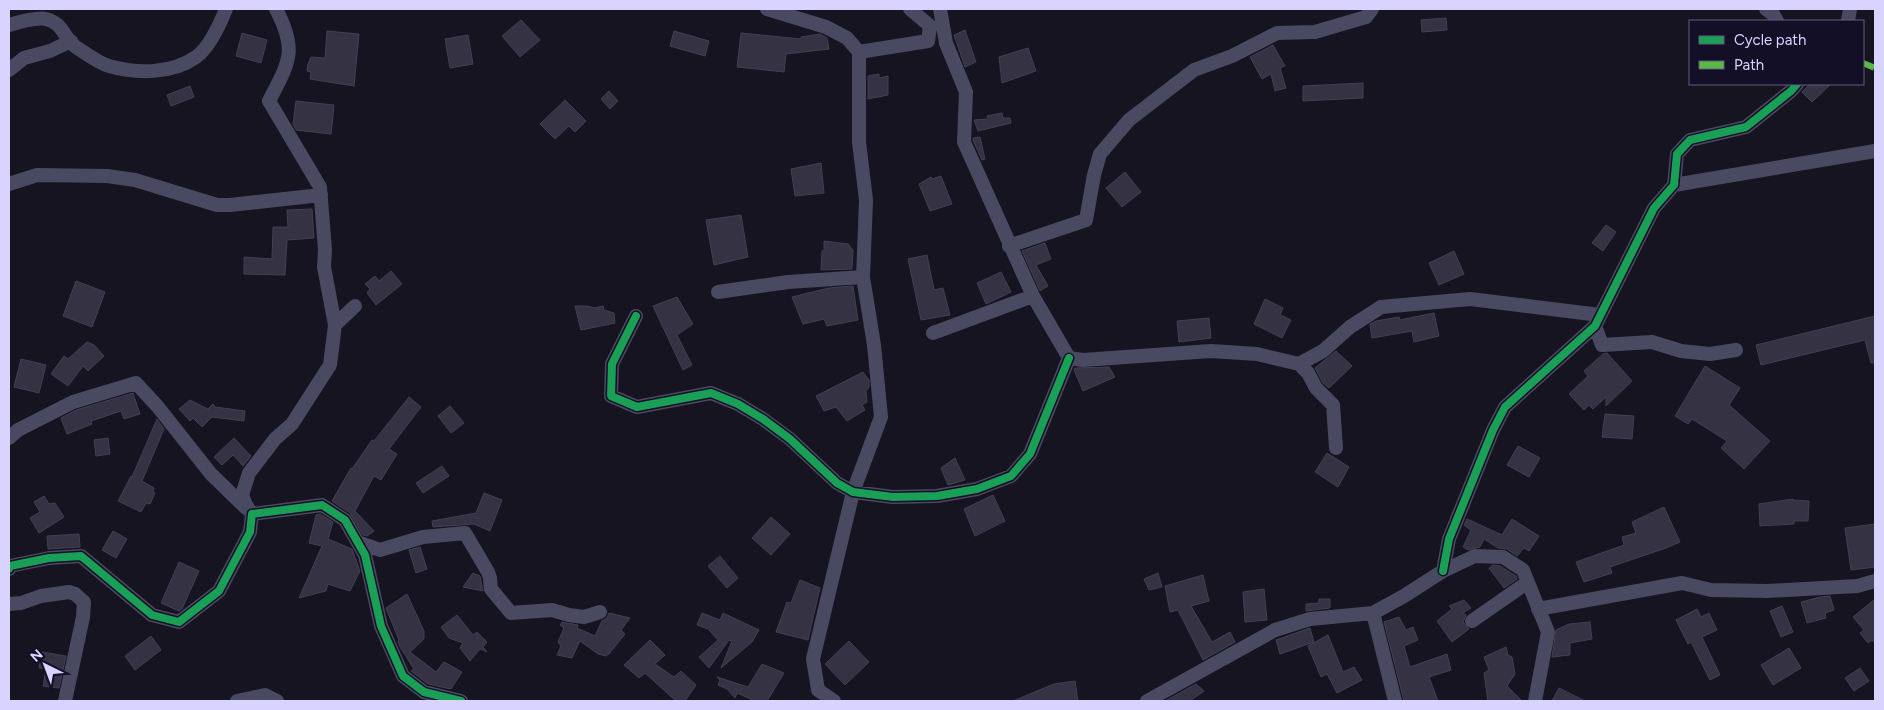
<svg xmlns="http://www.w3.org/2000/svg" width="1884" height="710" viewBox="0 0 1884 710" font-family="Figtree,sans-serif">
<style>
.building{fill:#343243;stroke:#433f54}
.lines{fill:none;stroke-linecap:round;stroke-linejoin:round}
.street{stroke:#4a4962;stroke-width:14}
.quiet{stroke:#58b947;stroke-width:6;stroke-dasharray:12 6;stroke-linecap:butt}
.cycleway-casing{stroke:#130f26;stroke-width:11}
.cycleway{stroke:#1a9f57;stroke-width:8}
</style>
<rect width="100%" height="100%" fill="#161421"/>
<path class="building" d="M1446 18 1447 30 1422 32 1421 20Z
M521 20 540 40 520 57 502 36Z
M965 30 976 62 965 67 954 35Z
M327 31 359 34 354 86 310 79 311 72 307 71 308 64 311 57 325 58Z
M674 31 709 41 705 56 670 46Z
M242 33 267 40 261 63 236 56Z
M741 33 801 39V37L820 34 827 38 829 49 786 54 784 72 737 67Z
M468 35 473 64 450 68 445 39Z
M1273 45 1285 66 1280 68 1286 88 1275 91 1271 74 1262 79 1250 57Z
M1028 48 1036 71 1002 83 999 57Z
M879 74V78L888 76V95L868 99V76Z
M1363 83V98L1303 101V86Z
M1810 84H1831L1812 102 1802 92Z
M190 86 194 97 171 106 167 95Z
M609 91 618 101 610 109 601 99Z
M565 100 586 121 575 132 569 126 555 139 540 124Z
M296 101 334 105 331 134 296 130 293 124Z
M1002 113 1003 118H1010L1011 123 978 131 974 120 988 119 987 116Z
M980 137 985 159 982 160 973 140V138Z
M821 163 824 193 795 196 791 169Z
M1125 172 1141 192 1122 207 1106 188Z
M941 176 952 204 930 211 919 184 931 177 932 179Z
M312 209 314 238 287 240 285 275 244 274V257L272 259 273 227H288L287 210Z
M741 215 748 257 714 265 706 220Z
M1606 225 1616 232 1603 251 1592 243Z
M824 241 848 244 853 250 852 269 821 270 822 251 824 250Z
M1045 243 1051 259 1036 265 1048 286 1040 291 1022 251Z
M1454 251 1464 274 1439 285 1429 263Z
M927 255 934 290 943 288 950 315 921 320 908 259Z
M391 271 402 284 376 305 367 293 370 289 365 284 375 276 379 281Z
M1001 272 1011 292 986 304 977 283Z
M76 281 105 292 92 327 63 316Z
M853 286 858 320 827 326 824 319 803 324 792 297 829 288Z
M677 297 693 324 677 335 692 365 683 370 653 306Z
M1265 299 1283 308 1280 315 1291 320 1282 338 1254 324Z
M575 306H587L594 308 603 306 604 310 614 313 615 323 581 330Z
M1434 313 1439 336 1414 342 1412 331 1372 338 1370 324 1376 321 1399 317 1400 320Z
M1875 316V363H1871L1865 340 1761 365 1756 345Z
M1209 318 1211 338 1179 342 1177 321Z
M87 342 94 345 104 356 88 371 83 366 68 386 51 374 64 356 68 359Z
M1336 351 1352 366 1329 388 1323 383 1315 368Z
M1607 353 1632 381 1606 406V397L1593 409 1589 405 1584 410 1569 394 1588 376 1584 371 1603 354Z
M21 359 46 365 39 393 14 387Z
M1705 366 1740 388 1729 405 1770 441 1744 469 1721 448 1727 441 1692 419 1688 424 1675 416Z
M1109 367 1115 377 1083 391 1074 370 1075 368Z
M863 372 869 380V387L866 391 867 402 862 405 865 410 847 421 836 407 824 411 816 396Z
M133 393 140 414 124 419 121 411 91 421 92 424 67 434 61 418 76 410Z
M409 397 421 407 389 449 397 454 381 480 374 476 355 511 374 531 367 536 363 535 350 513 332 501 351 468 352 469 372 440 374 441Z
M190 400 208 409 213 404 215 407 245 411 244 421 212 417 202 427 193 418 190 421 179 409Z
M450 406 464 423 451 433 438 416Z
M1605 414 1634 416 1632 439 1602 437Z
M157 419 164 429 142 481 154 488 153 492 155 493 150 504 146 503 141 512 118 501 131 476 132 477Z
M108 438 110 454 96 456 94 440Z
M234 438 251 456 243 466 233 455 222 465 214 457Z
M1518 446 1540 458 1529 477 1507 465Z
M1327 453 1349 467 1338 487 1315 472Z
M955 458 965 480 948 485 941 468Z
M442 466 449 476 423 493 416 483Z
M484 493 502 500 490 531 474 524 433 527 432 521 476 513Z
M993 495 1005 521 975 536 964 509Z
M44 496 49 504 55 503 64 517 39 533 30 518 40 512 34 502Z
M1793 499V500L1809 501 1808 521H1794V524L1760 526 1759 504Z
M1664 507 1680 542 1666 548 1610 567 1612 573 1584 582 1576 562 1624 545 1622 537 1636 533 1632 522Z
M320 514 333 522 328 539 352 549 360 571 350 591 328 584 326 591 299 598 322 546 309 543 316 515Z
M771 517 790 534 771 555 752 538Z
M1467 519 1502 535 1512 519 1539 536 1529 551 1524 548 1517 556 1507 549 1498 548 1484 539 1480 547 1468 550 1463 547 1471 530 1464 525Z
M1875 524V567L1851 570 1845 528Z
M113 531 127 539 116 558 102 550Z
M79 534 80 547 48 549 47 536Z
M420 547 427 569 416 573 409 550Z
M720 556 738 578 727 588 708 566Z
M179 562 199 571 182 609 179 611 161 603Z
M1493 565 1500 566 1516 576 1517 579 1504 588 1489 568Z
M473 573 480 576 483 591 463 587Z
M1158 573 1162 587 1149 590 1144 579Z
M1203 575 1209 601 1191 606 1212 642 1230 632 1235 642 1203 660 1178 610 1170 612 1165 586Z
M800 580 820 588 808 640 776 632 787 602 791 603Z
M1264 589 1267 620 1245 622 1243 592Z
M407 594 424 631V639L410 652 436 672 444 662 462 672 451 689 428 684 411 671 414 669 400 647 398 642 399 640 386 608Z
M1830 596 1834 610 1825 613 1826 618 1807 623 1801 602 1820 597Z
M1319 599H1330V608L1306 611V604L1319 603Z
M1875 599V643L1872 640 1868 643 1860 633 1864 630 1853 617Z
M1464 600 1471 608 1463 613 1466 615 1463 622 1469 629 1452 642 1437 621 1452 609 1449 606Z
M1782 606 1793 632 1781 637 1770 611Z
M1697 609 1701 617 1709 613 1717 630 1702 637 1720 675 1710 680 1691 642 1688 644 1676 620Z
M609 613 630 618 621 630 625 634 609 654 606 656 598 654 580 641 572 658 557 655 561 646 558 642 564 628 560 625 562 622 578 625 577 628 595 636 602 621 607 618Z
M702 613 720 620 723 613 759 630 752 642 721 668 732 641 729 640 709 668 699 657 718 640 708 629 697 625Z
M457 615 473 635 477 632 487 642 483 647 487 652 480 649 470 661 460 648 463 643 449 638 441 627Z
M1399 617 1406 630 1413 627 1418 640 1404 646 1410 667 1447 654 1451 670 1429 677 1438 701H1404L1384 622Z
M1590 622 1592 639 1570 643V655L1552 657 1556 630 1569 624Z
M1310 628 1314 642 1280 654 1276 640Z
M1328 635 1343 672 1354 667 1362 680 1337 693 1327 674 1321 677 1308 646Z
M151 636 161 650 135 670 125 656Z
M650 640 665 655 655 664 674 677 681 671 696 685 685 701H676L645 673 639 678 624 665Z
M849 641 869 662 845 685 825 664Z
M1506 647 1508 655 1512 657 1515 674 1507 686 1522 701H1488L1484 673 1489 670 1484 657Z
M1789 648 1801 668 1773 685 1761 665Z
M42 652 66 656 59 688 43 686 46 669 39 668Z
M762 664 784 673 767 701H755L737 693 735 698 727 689 718 685 720 680 717 677 748 687Z
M1860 668 1869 681 1854 691 1845 678Z
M1075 681 1078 701H1013L1054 684Z
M1196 684 1204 691 1190 701H1165Z
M1559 688 1585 701H1552Z"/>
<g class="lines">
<path class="street" d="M767 9 826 27 847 38 859 52V142L866 200 863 277
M940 9 946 43 966 92 964 142 1033 296 1069 358
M1766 9 1773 14 1777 21
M1848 21 1850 9
M9 25C19 22 36 17 46 19 63 23 63 37 76 47 85 53 98 63 109 66 137 74 172 74 196 57 210 47 220 24 226 9
M859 52 928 41 930 26 910 9
M9 70 24 58 50 51 71 41
M9 184 37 175 107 176 135 180 217 205H230L321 195
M1674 185 1875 151
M1009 246 1086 220 1094 175 1100 154 1129 120 1194 70 1232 56 1277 33 1315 32 1366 17 1372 9
M718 292 788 282 863 277 874 345 881 417 853 492 813 659 818 690 834 701
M636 316 612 364 611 396 637 407 711 393 738 404 763 419 790 439 837 483 853 492 893 497 937 496 977 489 1011 476 1030 454 1069 358
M335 325 355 306
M1595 326 1602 345 1652 342 1681 351 1710 354 1736 350
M933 333 1033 296
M1069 358 1083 360 1211 351 1257 354 1299 364 1323 351 1350 327 1381 307 1470 299 1600 315
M1299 364 1308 373 1316 388 1333 405 1336 448
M9 438 18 430 73 402 136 383 158 407 211 474 246 508
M252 514 246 505 242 495 249 473 275 439 292 424 330 365 335 325 324 267 325 250 320 187 269 101C289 62 298 51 276 9
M358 542 380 550 423 537 465 533 488 572 490 578 491 589 511 613 552 610 569 615 584 617 600 612
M9 569 10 566 49 558 81 556 152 615 179 622 219 591 250 532 252 514 322 505 345 520 365 555 381 626 403 676 424 692 461 701
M1443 571 1449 539 1493 430 1505 407 1595 326 1654 208 1674 185 1677 154 1690 140 1746 127 1791 91 1797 84
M9 604 21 603 41 596 69 592 75 594 84 602 83 617 65 701
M1538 609 1682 583 1711 590 1768 591 1857 586 1875 581
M1373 613 1395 701
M1472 621 1528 582
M237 701 265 695 277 701
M1147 701 1275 630 1310 619 1373 613 1404 596 1443 571 1475 556 1503 557 1523 570 1548 632 1535 701"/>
<path class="quiet" d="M1863 63 1875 68"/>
<g class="cycleway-casing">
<path id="cycleway" d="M636 316 612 364 611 396 637 407 711 393 738 404 763 419 790 439 837 483 853 492 893 497 937 496 977 489 1011 476 1030 454 1069 358
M9 569 10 566 49 558 81 556 152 615 179 622 219 591 250 532 252 514 322 505 345 520 365 555 381 626 403 676 424 692 461 701
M1443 571 1449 539 1493 430 1505 407 1595 326 1654 208 1674 185 1677 154 1690 140 1746 127 1791 91 1797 84"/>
</g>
<use href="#cycleway" class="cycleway"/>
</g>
<rect width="1884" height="710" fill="none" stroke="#d9d4ff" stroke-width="20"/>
<rect x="1689" y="20" width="175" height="65" fill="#130f26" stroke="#625e7d"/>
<rect x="1699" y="36" width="25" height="8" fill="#1a9f57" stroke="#625e7d"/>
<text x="1734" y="45" font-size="15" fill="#d9d4ff">Cycle path</text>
<rect x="1699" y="61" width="25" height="8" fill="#58b947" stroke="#625e7d"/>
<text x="1734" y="70" font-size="15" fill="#d9d4ff">Path</text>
<g transform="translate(45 665) rotate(318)" stroke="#130f26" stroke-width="4" paint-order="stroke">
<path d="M0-4L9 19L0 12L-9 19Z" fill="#d9d4ff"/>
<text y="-8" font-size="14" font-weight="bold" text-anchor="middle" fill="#d9d4ff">N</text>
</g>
</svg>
